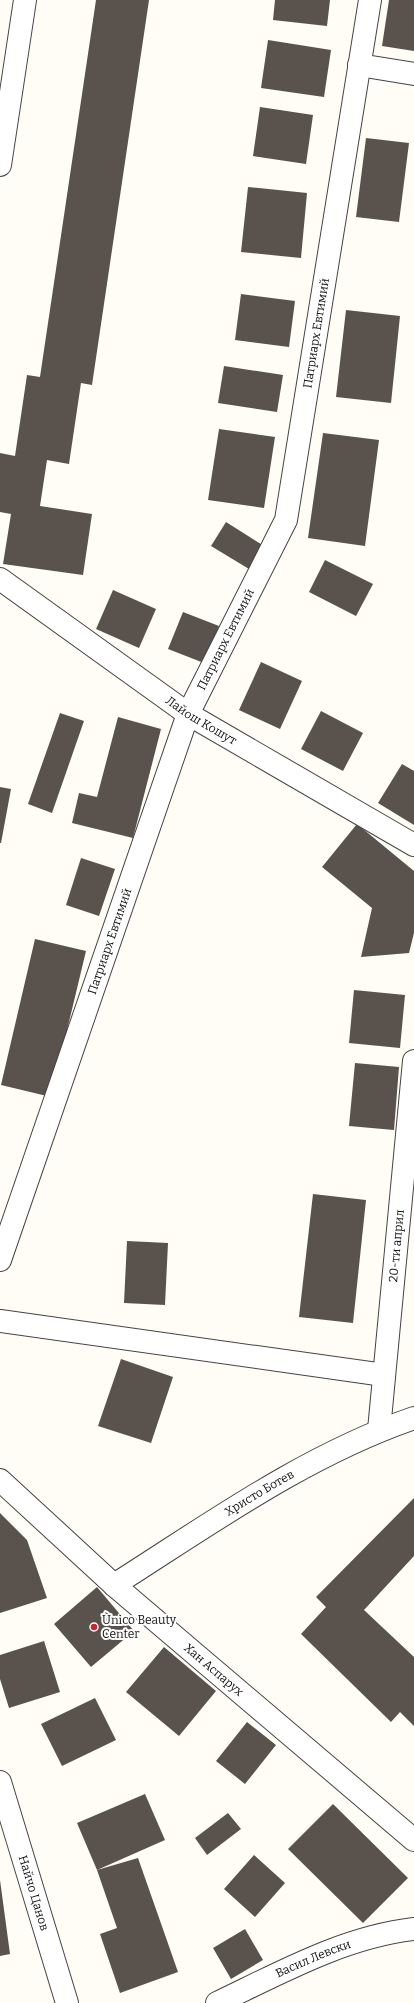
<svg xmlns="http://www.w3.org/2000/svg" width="414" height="2003" viewBox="0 0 414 2003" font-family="Bitter,serif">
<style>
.building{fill:#5a524d}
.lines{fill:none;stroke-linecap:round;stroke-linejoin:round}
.minor-casing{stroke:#444;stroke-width:24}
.minor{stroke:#fff;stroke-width:22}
.poi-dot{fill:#c4262e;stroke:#fff;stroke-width:1.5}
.labels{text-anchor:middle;stroke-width:4;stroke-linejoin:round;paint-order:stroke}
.street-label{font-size:12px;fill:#111;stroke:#fff}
.poi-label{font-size:12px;fill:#111;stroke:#fff;text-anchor:start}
</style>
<rect width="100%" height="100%" fill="#fffdf5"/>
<path class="building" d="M96 0H149L92 385 81 383 69 464 47 460 40 506 92 514 83 575 3 564 11 514 0 512V453L15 456 27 375 40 377Z
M275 0H330L327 26 273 20Z
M389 0H414V51L382 46Z
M268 40 331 50 324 97 261 88Z
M260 107 313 115 306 164 253 156Z
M366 138 409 143 399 222 356 217Z
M248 187 307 193 301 258 241 252Z
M241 294 295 301 289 347 235 340Z
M346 310 400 316 391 403 336 397Z
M224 366 283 375 277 412 218 403Z
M219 429 275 437 264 508 208 500Z
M323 433 379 440 365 546 308 538Z
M226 522 264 546 249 569 211 546Z
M325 560 373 584 356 616 309 592Z
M113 590 156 609 139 648 96 629Z
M183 612 219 626 204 663 168 649Z
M261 662 302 681 280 729 239 710Z
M321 711 363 733 343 771 301 749Z
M60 713 84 721 52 813 28 804Z
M118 717 161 729 133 838 72 823 79 793 97 797Z
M402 764 414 771V825L378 803Z
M0 787 11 789 1 843H0Z
M357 824 414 871V933L409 953 361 957 372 908 322 867Z
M81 858 115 869 99 916 66 905Z
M35 939 86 951 51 1097 1 1085Z
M354 990 405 995 400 1048 349 1043Z
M355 1063 399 1067 394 1130 349 1126Z
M313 1194 366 1200 353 1323 299 1317Z
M127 1241 168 1243 165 1305 124 1303Z
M121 1359 173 1377 151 1443 98 1426Z
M414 1498V1556L364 1610 414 1657V1726L400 1712 391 1722 301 1634 326 1607 316 1597Z
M0 1513 27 1540 47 1598 0 1613Z
M97 1587 134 1631 91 1667 54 1624Z
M44 1641 60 1692 9 1708 0 1679V1655Z
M164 1647 216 1691 179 1736 126 1692Z
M95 1698 116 1740 62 1766 41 1724Z
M247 1722 276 1745 245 1784 216 1761Z
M145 1794 165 1840 97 1870 138 1858 178 1972 120 1993 100 1934 117 1928 97 1870 77 1823Z
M333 1804 408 1878 363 1923 288 1849Z
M228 1813 241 1829 207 1855 195 1838Z
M254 1855 285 1883 255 1917 224 1889Z
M0 1880 10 1954 0 1956Z
M245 1929 263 1960 231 1979 213 1948Z"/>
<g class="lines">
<g class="minor-casing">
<g id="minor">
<path d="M359 65 414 74"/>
<path d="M0 165 25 0"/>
<path id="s1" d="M0 579 188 714 414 845"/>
<path id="s2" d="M0 1260 188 714 286 520 370 0"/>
<path d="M0 1321 384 1375"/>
<path id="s3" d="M379 1430 414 1061"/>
<path id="s4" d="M0 1480 114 1585 414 1840"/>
<path id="s5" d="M114 1585C210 1524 306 1455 414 1418"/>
<path id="s6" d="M0 1782 67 2003"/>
<path id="s7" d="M217 2003C280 1973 344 1937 414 1929"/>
</g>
</g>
<use href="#minor" class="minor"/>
</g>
<circle class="poi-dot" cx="94" cy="1627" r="4"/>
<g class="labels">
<g class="street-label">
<text dy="4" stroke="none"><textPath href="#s2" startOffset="984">Патриарх Евтимий</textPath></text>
<text dy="4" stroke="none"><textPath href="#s2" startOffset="661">Патриарх Евтимий</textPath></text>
<text dy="4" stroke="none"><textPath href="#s1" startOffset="246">Лайош Кошут</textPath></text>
<text dy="4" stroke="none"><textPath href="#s2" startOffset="337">Патриарх Евтимий</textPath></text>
<text dy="4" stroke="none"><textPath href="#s3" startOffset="185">20-ти април</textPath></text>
<text dy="4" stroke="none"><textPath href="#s5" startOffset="172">Христо Ботев</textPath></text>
<text dy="4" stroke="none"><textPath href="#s4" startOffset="286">Хан Аспарух</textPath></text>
<text dy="4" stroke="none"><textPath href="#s6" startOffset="116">Найчо Цанов</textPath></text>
<text dy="4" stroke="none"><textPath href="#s7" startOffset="106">Васил Левски</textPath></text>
</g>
<g class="poi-label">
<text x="102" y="1624">Ùnico Beauty<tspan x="102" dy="14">Center</tspan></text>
</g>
</g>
</svg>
